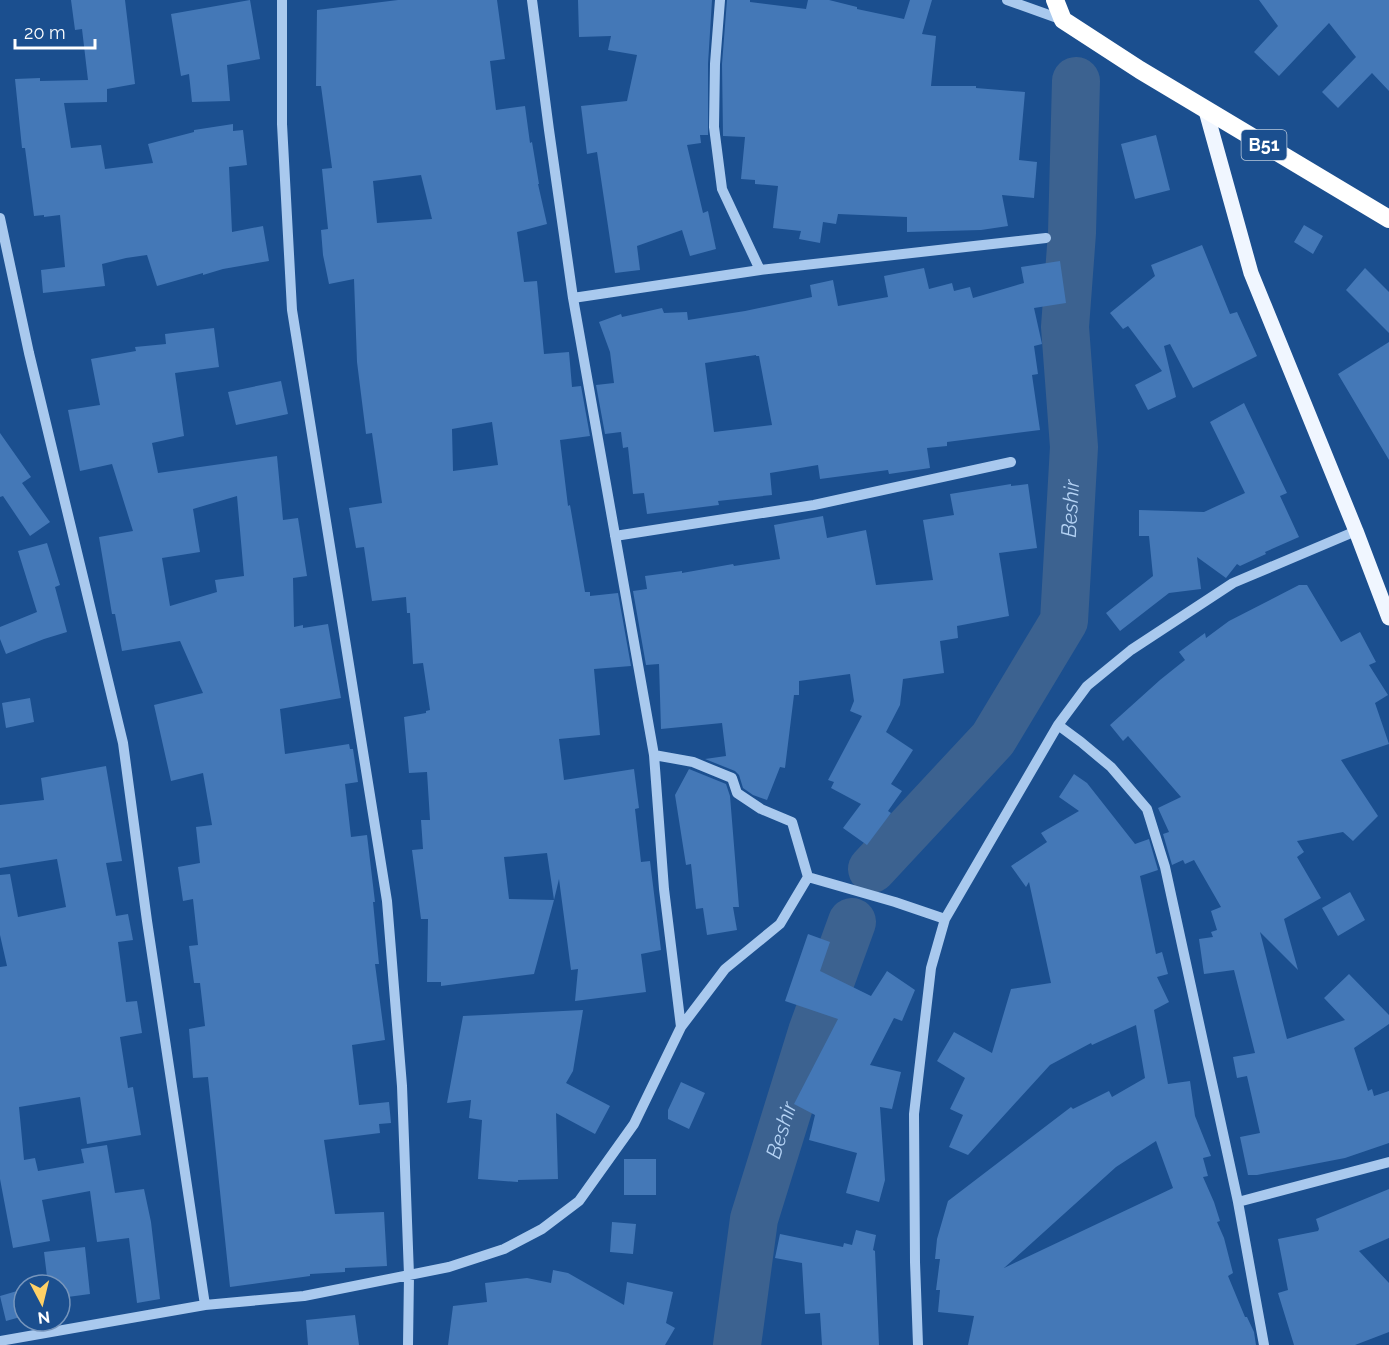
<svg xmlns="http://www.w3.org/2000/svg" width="1389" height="1345" viewBox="0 0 1389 1345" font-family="Raleway,sans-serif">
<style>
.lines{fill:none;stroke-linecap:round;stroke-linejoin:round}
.river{stroke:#3c6290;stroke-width:48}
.building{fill:#4478b7;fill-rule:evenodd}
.minor{stroke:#a9c9ee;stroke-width:10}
.major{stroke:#f0f6ff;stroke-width:15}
.highway{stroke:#fff;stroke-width:18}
.labels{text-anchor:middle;stroke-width:5;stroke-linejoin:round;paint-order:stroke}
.shield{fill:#1b4f8f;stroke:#bbcadd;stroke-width:1.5}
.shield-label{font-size:18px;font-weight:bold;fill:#fff}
.water-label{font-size:21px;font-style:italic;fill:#b5d3f5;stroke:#1b4f8f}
</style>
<rect width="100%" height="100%" fill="#1b4f8f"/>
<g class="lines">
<g class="river">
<path id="s1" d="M872 869 993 739 1064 621 1074 447 1065 327 1072 233 1076 81"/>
<path id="s2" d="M737 1345 754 1219 812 1032 852 922"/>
</g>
</g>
<path class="building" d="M71 0H125L135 84 107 89V102L64 103 71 148 101 145 105 169 153 163 148 144 194 132V130L233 124V131L243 130 247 165 229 167 232 232 263 226 269 261 223 269 203 275V273L157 286 147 255 126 258 102 264 105 286 43 293 41 270 65 267 60 215 44 217V215L34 216 25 148H22L15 79 40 78V81L88 80 82 29 75 30Z
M250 0 260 59 227 65 230 101 192 102 189 74 181 76 171 14Z
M398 0H497L505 59 490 61 496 110 525 106 530 143 532 142 539 184H538L547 224 517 232 524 282 537 281 544 354 569 352 572 387 581 386 590 436 560 440 568 506 570 505 585 592H590V596L618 593 631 666 594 669 600 735 559 739 564 780 634 769 639 808 635 809 641 862 650 861 661 950 641 954 646 992 575 1001 578 969 571 970 559 879 554 900 547 853 504 857 509 899 554 900 534 974 441 986V982H427L428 919H421L412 850 423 849 421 820H430L427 772 409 773 404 717 426 713V711L430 710 423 663 413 664 410 613H407L406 597 372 601 364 547 356 548 349 508 382 503 372 433 366 434 357 362 354 279 329 284 323 255 321 230 328 229 322 169 332 168 321 86H316L317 10ZM421 175 432 219 377 223 373 181ZM492 422 498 465 453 471 452 429Z
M578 0H712L708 64V135H700L701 143 687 145 703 213 708 211 716 249 690 256 682 230 637 246 640 270 615 273 597 152 587 154 581 106 627 101 637 55 608 50 611 36 579 37Z
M727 0H750V2L806 9 808 0H829L857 7V9L904 19 910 0H932L922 34 936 36 931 86H976V88L1025 92 1019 160 1037 162 1034 198 1002 195 1008 226 981 230 907 232V217L838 214 836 224 823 222 820 243 799 239 801 231 773 228 778 186 755 184V180L741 179 745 137 723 136 722 64Z
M1259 0H1389V91L1372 73 1338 108 1322 92 1356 57 1329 23 1279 76 1254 52 1278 26Z
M1156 135 1170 190 1135 199 1121 144Z
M1304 225 1323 236 1313 254 1294 242Z
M1202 245 1230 314 1237 312 1257 356 1193 388 1170 344 1164 346 1176 397 1148 410 1135 385 1162 371 1128 326 1123 329 1110 313 1155 276 1151 265Z
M1060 261 1066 303 1034 308 1042 344 1034 346 1038 374 1032 375 1040 430 947 442V446L927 448 930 468 889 474 888 470 820 479 818 465 770 473 772 495 718 501 719 505 647 514 644 493 633 494 628 447 623 448 621 432 605 434 596 385 614 383 610 352 599 322 621 314 622 317 662 308 664 313 687 312 688 320 745 311 812 297 810 285 833 280 838 306 888 297 884 276 924 268 929 289 952 283 954 291 970 287 973 298 1024 283 1021 267ZM756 355V356H759L772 425 714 432 705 363Z
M1365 268 1389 292V333L1346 290Z
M214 328 219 367 175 373 184 436 152 443 158 473 277 456 283 520 298 518 307 576 293 578 294 627 303 625V628L328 624 341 698 280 709 285 754 349 744 350 749H353L358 782 345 784 351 837 367 835 375 902H373L379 964H375L385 1040 352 1045 359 1105 389 1102 391 1123 379 1124 380 1133 324 1140 335 1214 384 1212 387 1266 345 1268V1272L310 1274V1276L230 1287 208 1077 193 1078 189 1029 205 1026 200 983H194L189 946 198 945 193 899 183 901 178 867 200 863 196 827 212 825 203 773 171 781 154 705 203 693 180 641 122 651 115 614H112L99 537 133 531 112 464 80 471 68 410 100 405 91 359 136 351 135 347 166 344 165 334ZM237 496 244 576 215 580 217 592 170 606 162 558 200 552 193 509Z
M1389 342V460L1338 374Z
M281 381 288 414 236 425 228 392Z
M1244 403 1287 493 1280 496 1299 537 1265 552 1266 554 1240 566 1237 564 1226 578 1197 557 1201 589 1169 593 1120 631 1106 613 1153 576 1149 536H1139V510L1204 512 1245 493 1210 422Z
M0 433 31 477 22 483 50 522 30 536 3 496 0 497Z
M1011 484V486L1028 484 1037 548 999 553 1009 616 957 626 958 638 940 641 944 673 903 679 900 705 886 732 913 750 891 784 902 791 888 811 891 813 867 845 843 828 861 804 831 788 834 782 828 780 862 716 850 711 854 701 850 674 799 681V695H794L785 768 780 767 767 800 753 795 743 788 739 775 735 771 705 759 726 756 722 723 661 729 659 664 646 665 633 591 647 589 645 576 682 571V573L733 564 734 566 780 559 774 525 823 516 827 538 866 530 876 585 933 580 923 520 954 515 950 494Z
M47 543 60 585 55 587 67 632 44 639 6 654 0 639V627L37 612 18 551Z
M1299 585H1307L1341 642 1360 632 1376 662 1369 665 1388 695 1375 703 1389 744 1341 760 1378 816 1353 841 1343 832 1297 841 1304 852 1297 857 1321 898 1284 919 1298 970 1260 932 1287 1039 1345 1020 1324 998 1349 974 1389 1015V1024L1354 1048 1368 1091 1372 1089 1374 1096 1389 1091V1143L1345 1158 1257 1175H1248L1240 1137 1260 1133 1247 1076 1237 1078 1233 1057 1255 1053 1234 970 1204 974 1199 939 1213 937 1211 932 1217 930 1211 911 1221 907 1194 860 1185 864 1183 860 1172 865 1163 834 1169 832 1158 808 1181 797 1128 736 1123 741 1110 725 1160 680 1185 660 1179 652 1205 633 1206 638 1229 621Z
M30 698 34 722 6 728 2 703Z
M106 766 122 861 106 863 116 916 128 914 133 940 118 942 126 1002 137 1001 142 1033 120 1037 128 1088 133 1087 141 1135 87 1144 80 1097 19 1107 24 1160 35 1158 38 1171 84 1163 81 1149 107 1145 115 1193 144 1189 151 1222 160 1299 137 1303 129 1238 97 1242 90 1191 42 1200 50 1241 13 1248 0 1179V967L7 966 0 935V875L10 874 18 917 66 907 57 859 0 868V805L44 800 41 778Z
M689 769 726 784 730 796 739 907H733L737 930 707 935 703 908 696 909 691 864 686 865 675 795Z
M1074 774 1087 783 1135 844 1149 839 1158 870 1140 876 1156 954 1162 952 1168 974 1157 977 1169 1002 1154 1010 1168 1084 1190 1081 1195 1116 1211 1156 1203 1158 1208 1176 1203 1177 1214 1202 1220 1221 1217 1222 1224 1238 1233 1273 1228 1276 1245 1317H1247L1254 1332 1256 1345H968L974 1316 938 1312 940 1290H936L940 1259H935L937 1239 948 1201 1071 1107 1073 1109 1109 1091 1112 1097 1145 1078 1136 1025 1092 1045 1091 1043 1050 1065 968 1155 949 1147 963 1115 950 1109 965 1078 937 1061 954 1032 992 1053 1011 989 1051 983 1029 882 1026 887 1011 866 1047 842 1041 833 1079 811 1059 797ZM1156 1141 1173 1188 1004 1268 1116 1167Z
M1350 892 1365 920 1338 936 1322 908Z
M808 934 830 942 820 971 871 996 887 971 915 990 902 1021 894 1018 870 1065 901 1072 892 1109 880 1107 885 1180 879 1202 846 1193 857 1153 809 1140 815 1115 794 1104 838 1019 785 1001Z
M583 1010 573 1071 566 1083 610 1106 595 1134 556 1113 558 1179 518 1180V1182L478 1179 482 1120 469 1118 471 1100 447 1103 463 1016Z
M681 1082 705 1093 689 1129 668 1119V1110Z
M624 1159H656V1195H624Z
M1389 1189V1238L1359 1251 1389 1283V1332L1355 1345H1294L1278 1293 1288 1290 1278 1239 1318 1231 1319 1229 1316 1219Z
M612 1222 636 1224 633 1254 610 1252Z
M856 1230 876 1235 873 1250 875 1251 879 1345H822L820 1313 805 1314 802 1263 775 1258 780 1234 843 1247 844 1243 852 1245Z
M85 1247 90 1294 60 1298V1285H48L44 1252Z
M553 1270 568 1273 624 1305 627 1282 673 1292 666 1323 675 1328 665 1345H448L453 1306 487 1302 485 1283 527 1278 551 1283Z
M24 1289V1316L6 1321 0 1296Z
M355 1315 359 1345H308L306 1320Z"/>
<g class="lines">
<path class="minor" d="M282 0V124L292 310 387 901 402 1086 409 1275 408 1345
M532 0 549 130 573 298 654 755 664 889 681 1027
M720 0 715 64 714 127 722 189 760 270
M1007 0 1063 20
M0 218 29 353 123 743 147 921 205 1305
M573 298 760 270 1046 238
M615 536 814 505 1011 462
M1058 725 1081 742 1111 767 1147 809 1165 867 1238 1202 1264 1345
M808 877 895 902 945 919
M1238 1202 1389 1162
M0 1341 205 1305 304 1296 449 1267 504 1249 542 1229 579 1201 634 1124 681 1027 725 969 780 924 808 877 792 822 761 809 737 793 732 778 693 762 654 755
M918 1345 915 1262 914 1114 931 968 945 919 1058 725 1087 686 1131 650 1233 583 1356 531"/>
<path class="major" d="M1206 111 1251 273 1356 531 1389 618"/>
<path class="highway" d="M1055 0 1063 20 1140 70 1389 219"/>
</g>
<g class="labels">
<rect class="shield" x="1241.5" y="130" width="45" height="30" rx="4.5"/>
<g class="shield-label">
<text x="1264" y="151">B51</text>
</g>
<g class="water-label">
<text dy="7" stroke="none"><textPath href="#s1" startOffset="428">Beshir</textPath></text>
<text dy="7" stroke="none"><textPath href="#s2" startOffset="220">Beshir</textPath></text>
</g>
</g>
<g transform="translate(42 1303) rotate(173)"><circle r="28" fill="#1b4f8f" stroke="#7695bc" stroke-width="1.5"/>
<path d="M0-4.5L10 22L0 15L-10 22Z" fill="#ffd166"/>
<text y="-9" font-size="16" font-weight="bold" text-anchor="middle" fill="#ffffff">N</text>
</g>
<path d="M15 39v9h80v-9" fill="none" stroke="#ffffff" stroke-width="3"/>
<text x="24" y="39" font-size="18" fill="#ffffff" stroke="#1b4f8f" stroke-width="4.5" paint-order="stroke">20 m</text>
</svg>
